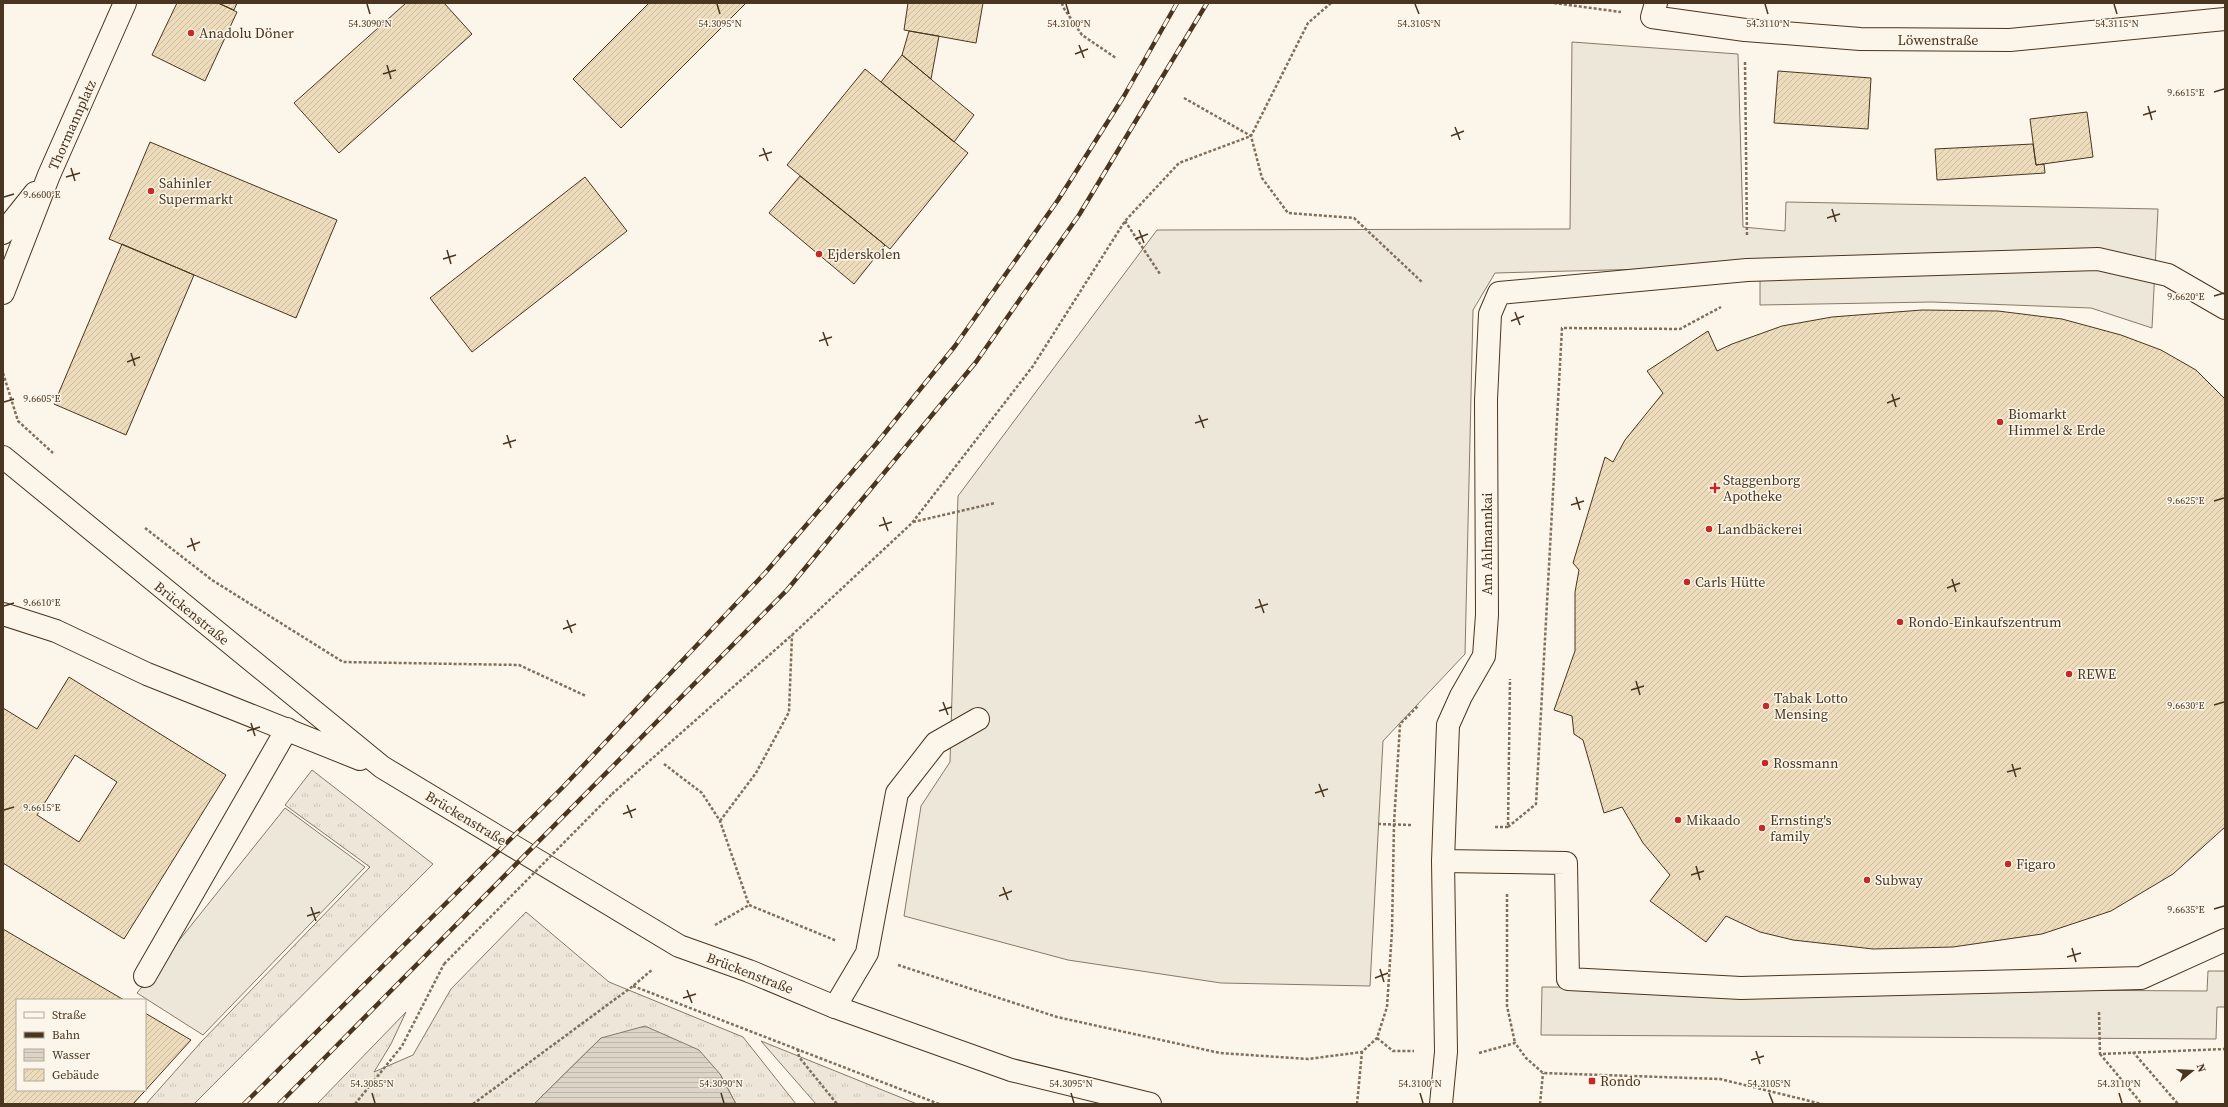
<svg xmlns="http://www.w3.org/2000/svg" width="2228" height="1107" viewBox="0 0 2228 1107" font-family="'Source Serif 4',serif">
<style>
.grass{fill:url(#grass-tufts);stroke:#887966}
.parking{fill:#ede7d9;stroke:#887966}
.water{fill:url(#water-rules);stroke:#887966}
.building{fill:url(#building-hatch);stroke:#4a3520;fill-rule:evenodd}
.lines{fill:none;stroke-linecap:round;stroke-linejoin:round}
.minor-casing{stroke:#4a3520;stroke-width:24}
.major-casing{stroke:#4a3520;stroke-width:24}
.path{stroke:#7f6f5c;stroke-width:2.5;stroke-dasharray:3 2;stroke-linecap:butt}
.minor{stroke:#fbf6e9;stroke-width:22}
.major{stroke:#fbf6e9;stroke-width:22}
.rail-casing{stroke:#4a3520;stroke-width:4.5}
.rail{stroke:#fbf6e9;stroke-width:3;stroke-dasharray:9;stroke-linecap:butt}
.path-bridge{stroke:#7f6f5c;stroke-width:2.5;stroke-dasharray:3 2;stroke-linecap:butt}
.ticks{fill:none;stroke:#4a3520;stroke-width:1.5}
.poi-dot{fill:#c62828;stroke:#fbf6e9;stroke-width:1.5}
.labels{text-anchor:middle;stroke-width:3;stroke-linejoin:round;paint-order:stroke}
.poi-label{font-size:14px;fill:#4a3520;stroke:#fbf6e9;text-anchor:start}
.street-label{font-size:14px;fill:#4a3520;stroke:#fbf6e9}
.ticks-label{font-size:10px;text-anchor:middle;fill:#4a3520;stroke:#fbf6e9;stroke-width:3;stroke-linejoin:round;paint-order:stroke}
</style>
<defs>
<pattern id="grass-tufts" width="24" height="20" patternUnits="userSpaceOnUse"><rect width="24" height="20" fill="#ede6d9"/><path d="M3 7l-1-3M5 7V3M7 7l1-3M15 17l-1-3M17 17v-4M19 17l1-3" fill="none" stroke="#cdc6ba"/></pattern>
<pattern id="water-rules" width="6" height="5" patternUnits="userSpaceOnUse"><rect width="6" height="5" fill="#dcd4c6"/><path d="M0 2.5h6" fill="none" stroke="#beb7aa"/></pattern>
<pattern id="building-hatch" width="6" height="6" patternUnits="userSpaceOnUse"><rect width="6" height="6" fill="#ecdcbc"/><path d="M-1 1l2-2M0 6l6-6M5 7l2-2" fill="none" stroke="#ccbda1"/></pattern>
</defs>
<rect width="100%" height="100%" fill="#fbf6e9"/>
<path class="grass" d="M312 770 433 864 194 1104H146L202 1041 370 867 285 805Z
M526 912 609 982 743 1037 796 1104H736L720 1074 601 1038 534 1104H317L406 1012 391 1044 374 1072 413 1055 451 989Z
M761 1041 917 1104H816Z"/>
<path class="parking" d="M1572 42 1738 54 1743 227 1785 231 1786 202 2158 209 2152 328 2091 308 1932 302 1760 305V266L1495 273 1473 310 1465 654 1383 741 1370 986 1221 983 1068 960 904 916 921 806 950 762 958 496 1157 230 1570 229Z
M285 808 365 867 203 1035 137 993Z
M2208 971H2225V1007H2217L2216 1039 1541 1035 1542 987 2207 991Z"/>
<path class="water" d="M645 1026 699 1050 720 1074 736 1104H534L601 1038Z"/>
<path class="building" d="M177 3H218L237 12 205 81 152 55Z
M218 3H237L234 10Z
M406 3H444L472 34 339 153 294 103Z
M649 3H746L621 128 573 79Z
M908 3H983L976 43 904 30Z
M909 31 939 36 931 79 902 55Z
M902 55 974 115 954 142 881 82Z
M865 69 968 153 890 249 787 165Z
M1778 71 1871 78 1868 129 1774 123Z
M2087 112 2093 157 2036 165 2030 119Z
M150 142 337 220 296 318 109 239Z
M2033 144 2036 165 2044 164 2045 173 1937 180 1935 149Z
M800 176 885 245 854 284 769 213Z
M585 177 627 231 472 352 430 298Z
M122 244 194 275 126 435 54 404Z
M1922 310 1998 311 2062 319 2121 335 2161 350 2196 370 2225 399V827L2173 874 2111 911 2042 934 1953 947 1873 949 1793 940 1760 932 1726 916 1706 942 1650 901 1670 875 1643 843 1622 807 1604 813 1583 740 1574 734 1572 716 1554 710 1575 651V592L1579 570 1573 563 1605 457 1613 462 1625 440 1663 393 1647 371 1708 331 1717 351 1732 344 1782 326 1832 317Z
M69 677 226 775 124 939 3 863V708L37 729ZM75 755 117 782 79 842 37 815Z
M3 929 124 1000H17V1090H145V1013L191 1040 133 1104H3Z"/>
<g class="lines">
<g class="minor-casing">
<path id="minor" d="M1656 3 1652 17 1745 30 1860 39 2010 40 2225 19
M1443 861 1566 863 1568 979 1741 988 2141 978 2225 940
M145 976 287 729
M835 1007 867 953 897 793 936 743 978 719
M1441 1104 1446 1052 1443 861 1448 725 1461 696 1484 656 1487 615 1486 400 1490 314 1499 293 1747 270 2098 259 2168 275 2225 308"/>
</g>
<g class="major-casing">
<path id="major" d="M3 233 35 193
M3 293 49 175 125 3
M3 457 382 767 679 946 749 971 835 1007 1011 1070 1150 1104
M3 614 56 631 147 674 360 759"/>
</g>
<path class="path" d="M1062 3 1063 7 1082 35 1116 58
M1331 3 1308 23 1251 136 1262 178 1288 213 1354 218 1423 283
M1554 3 1621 12
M1745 62 1747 237
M1184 98 1251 136
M1125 221 1160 274
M3 373 18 421 53 453
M913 522 995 503
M145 528 212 580 343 662 519 665 586 696
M664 764 702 793 720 821 749 905 837 941
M612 794 792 635 912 523 1033 366 1125 221 1179 163 1251 136
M720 821 756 773 789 712 792 635
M1378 824 1412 825
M1495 827H1508L1510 679
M1508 827 1536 804 1562 328 1680 329 1721 307
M1507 894V1006L1515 1043
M715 925 749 905
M898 965 1057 1017 1220 1053 1308 1059 1362 1052 1377 1038 1387 1007 1392 931 1394 824 1400 724 1419 705
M633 986 939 1104
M2099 1012 2100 1054 2225 1049
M1377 1038 1393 1051H1414
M798 1049 799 1057 837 1104
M2133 1052 2178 1104
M1479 1053 1515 1043 1526 1058 1543 1073 1720 1079 1822 1104
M2100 1054 2142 1104
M355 1104 402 1046 444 964
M473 1104 633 986 653 969
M1357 1104 1362 1052
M1540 1104 1543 1073"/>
<use href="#minor" class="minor"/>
<use href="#major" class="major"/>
<g class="rail-casing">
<path id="rail" d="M244 1104 563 787 765 573 876 444 955 346 1058 200 1124 96 1177 3
M279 1104 787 590 976 362 1079 215 1207 3"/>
</g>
<use href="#rail" class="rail"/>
<path class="path-bridge" d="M444 964 612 794"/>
</g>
<path class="ticks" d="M367 4 370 14M717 4 720 14M1066 4 1069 14M1415 4 1419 14M1765 4 1768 14M2114 4 2117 14M1079 45 1084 58M1075 54 1088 49M387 65 391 79M383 74 396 70M2214 92 2224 89M2148 106 2152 120M2143 115 2156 111M1455 127 1460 140M1451 136 1464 131M763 148 768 161M759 156 772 152M71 168 75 181M66 177 80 173M4 197 14 194M1832 209 1836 222M1827 218 1840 214M1139 230 1144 243M1135 239 1148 234M447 250 451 264M443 259 456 255M2214 296 2224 293M1515 312 1520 325M1511 321 1524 316M823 332 828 346M819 341 832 337M131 353 135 366M127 362 140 357M1892 394 1896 407M4 402 14 399M1887 403 1900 398M1199 415 1204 428M1195 423 1208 419M507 435 511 448M503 444 516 440M1576 497 1580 510M2214 501 2224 498M1571 505 1584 501M883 517 888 531M879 526 892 522M191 538 195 551M187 547 200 542M1952 579 1956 592M1947 588 1960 583M1259 599 1264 613M4 606 14 603M1255 608 1268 604M567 620 572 633M563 629 576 624M1636 681 1640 695M1631 690 1644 686M943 702 948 715M2214 705 2224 702M939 711 952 707M251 723 255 736M247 731 260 727M2012 764 2016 777M2007 772 2021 768M1319 784 1324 797M1315 793 1328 789M627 805 632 818M4 810 14 807M623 814 636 809M1696 866 1700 880M1691 875 1704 871M1003 887 1008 900M999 896 1012 891M311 907 316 921M2214 909 2224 906M307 916 320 912M2072 948 2076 962M2067 957 2081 953M1380 969 1384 982M1375 978 1388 973M687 990 692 1003M683 998 696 994M1756 1051 1760 1064M1751 1060 1764 1056M372 1093 375 1103M721 1093 724 1103M1071 1093 1074 1103M1420 1093 1423 1103M1769 1093 1773 1103M2119 1093 2122 1103"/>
<g class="poi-dot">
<circle cx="191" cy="33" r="4"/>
<circle cx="151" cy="191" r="4"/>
<circle cx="819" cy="254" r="4"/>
<circle cx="2000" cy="422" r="4"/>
<path d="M1713 482h4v4h4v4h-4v4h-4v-4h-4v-4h4z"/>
<circle cx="1709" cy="529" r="4"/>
<circle cx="1687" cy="582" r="4"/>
<circle cx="1900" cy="622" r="4"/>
<circle cx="2069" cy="674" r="4"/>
<circle cx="1766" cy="706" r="4"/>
<circle cx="1765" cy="763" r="4"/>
<circle cx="1678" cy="820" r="4"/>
<circle cx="1762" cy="828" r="4"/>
<circle cx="2008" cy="864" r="4"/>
<circle cx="1867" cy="880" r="4"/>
<rect x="1588" y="1077" width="8" height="8" rx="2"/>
</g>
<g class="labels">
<g class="poi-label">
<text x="199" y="38">Anadolu Döner</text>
<text x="159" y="188">Sahinler<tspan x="159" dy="16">Supermarkt</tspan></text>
<text x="827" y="259">Ejderskolen</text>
<text x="2008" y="419">Biomarkt<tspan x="2008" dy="16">Himmel &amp; Erde</tspan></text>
<text x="1723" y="485">Staggenborg<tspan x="1723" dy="16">Apotheke</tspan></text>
<text x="1717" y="534">Landbäckerei</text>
<text x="1695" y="587">Carls Hütte</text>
<text x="1908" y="627">Rondo-Einkaufszentrum</text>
<text x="2077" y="679">REWE</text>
<text x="1774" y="703">Tabak Lotto<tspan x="1774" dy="16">Mensing</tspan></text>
<text x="1773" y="768">Rossmann</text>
<text x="1686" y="825">Mikaado</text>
<text x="1770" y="825">Ernsting's<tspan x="1770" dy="16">family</tspan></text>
<text x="2016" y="869">Figaro</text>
<text x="1875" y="885">Subway</text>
<text x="1600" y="1086">Rondo</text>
</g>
<g class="street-label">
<text x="1938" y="45">Löwenstraße</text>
<text transform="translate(72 125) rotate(-66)" y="5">Thormannplatz</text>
<text transform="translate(1487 544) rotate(-90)" y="5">Am Ahlmannkai</text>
<text transform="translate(192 613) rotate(39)" y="5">Brückenstraße</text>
<text transform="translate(466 818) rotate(31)" y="5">Brückenstraße</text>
<text transform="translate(750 973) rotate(21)" y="5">Brückenstraße</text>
</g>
</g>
<g class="ticks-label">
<text x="370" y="27">54.3090°N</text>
<text x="720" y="27">54.3095°N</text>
<text x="1069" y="27">54.3100°N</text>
<text x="1419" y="27">54.3105°N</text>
<text x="1768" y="27">54.3110°N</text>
<text x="2117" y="27">54.3115°N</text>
<text x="2186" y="96">9.6615°E</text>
<text x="42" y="198">9.6600°E</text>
<text x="2186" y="300">9.6620°E</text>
<text x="42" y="402">9.6605°E</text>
<text x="2186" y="504">9.6625°E</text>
<text x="42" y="606">9.6610°E</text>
<text x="2186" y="709">9.6630°E</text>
<text x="42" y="811">9.6615°E</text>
<text x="2186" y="913">9.6635°E</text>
<text x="372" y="1087">54.3085°N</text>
<text x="721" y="1087">54.3090°N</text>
<text x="1071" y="1087">54.3095°N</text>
<text x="1420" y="1087">54.3100°N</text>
<text x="1769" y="1087">54.3105°N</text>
<text x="2119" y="1087">54.3110°N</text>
</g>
<rect width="2228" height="1107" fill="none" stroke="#4a3520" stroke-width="8"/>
<rect x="16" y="999" width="130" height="92" fill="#fbf6e9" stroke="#b4a999"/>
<rect x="24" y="1012" width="20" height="6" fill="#fbf6e9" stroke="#b4a999"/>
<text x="52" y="1019" font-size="12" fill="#4a3520">Straße</text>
<rect x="24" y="1032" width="20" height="6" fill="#4a3520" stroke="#b4a999"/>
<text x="52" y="1039" font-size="12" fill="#4a3520">Bahn</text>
<rect x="24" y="1049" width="20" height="12" fill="url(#water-rules)" stroke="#b4a999"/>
<text x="52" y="1059" font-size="12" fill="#4a3520">Wasser</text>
<rect x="24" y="1069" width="20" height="12" fill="url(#building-hatch)" stroke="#b4a999"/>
<text x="52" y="1079" font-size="12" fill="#4a3520">Gebäude</text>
<g transform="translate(2192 1071) rotate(72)" stroke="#fbf6e9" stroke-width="3" paint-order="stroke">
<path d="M0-3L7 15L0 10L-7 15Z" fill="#4a3520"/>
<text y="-6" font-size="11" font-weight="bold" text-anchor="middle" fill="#4a3520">N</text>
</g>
</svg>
